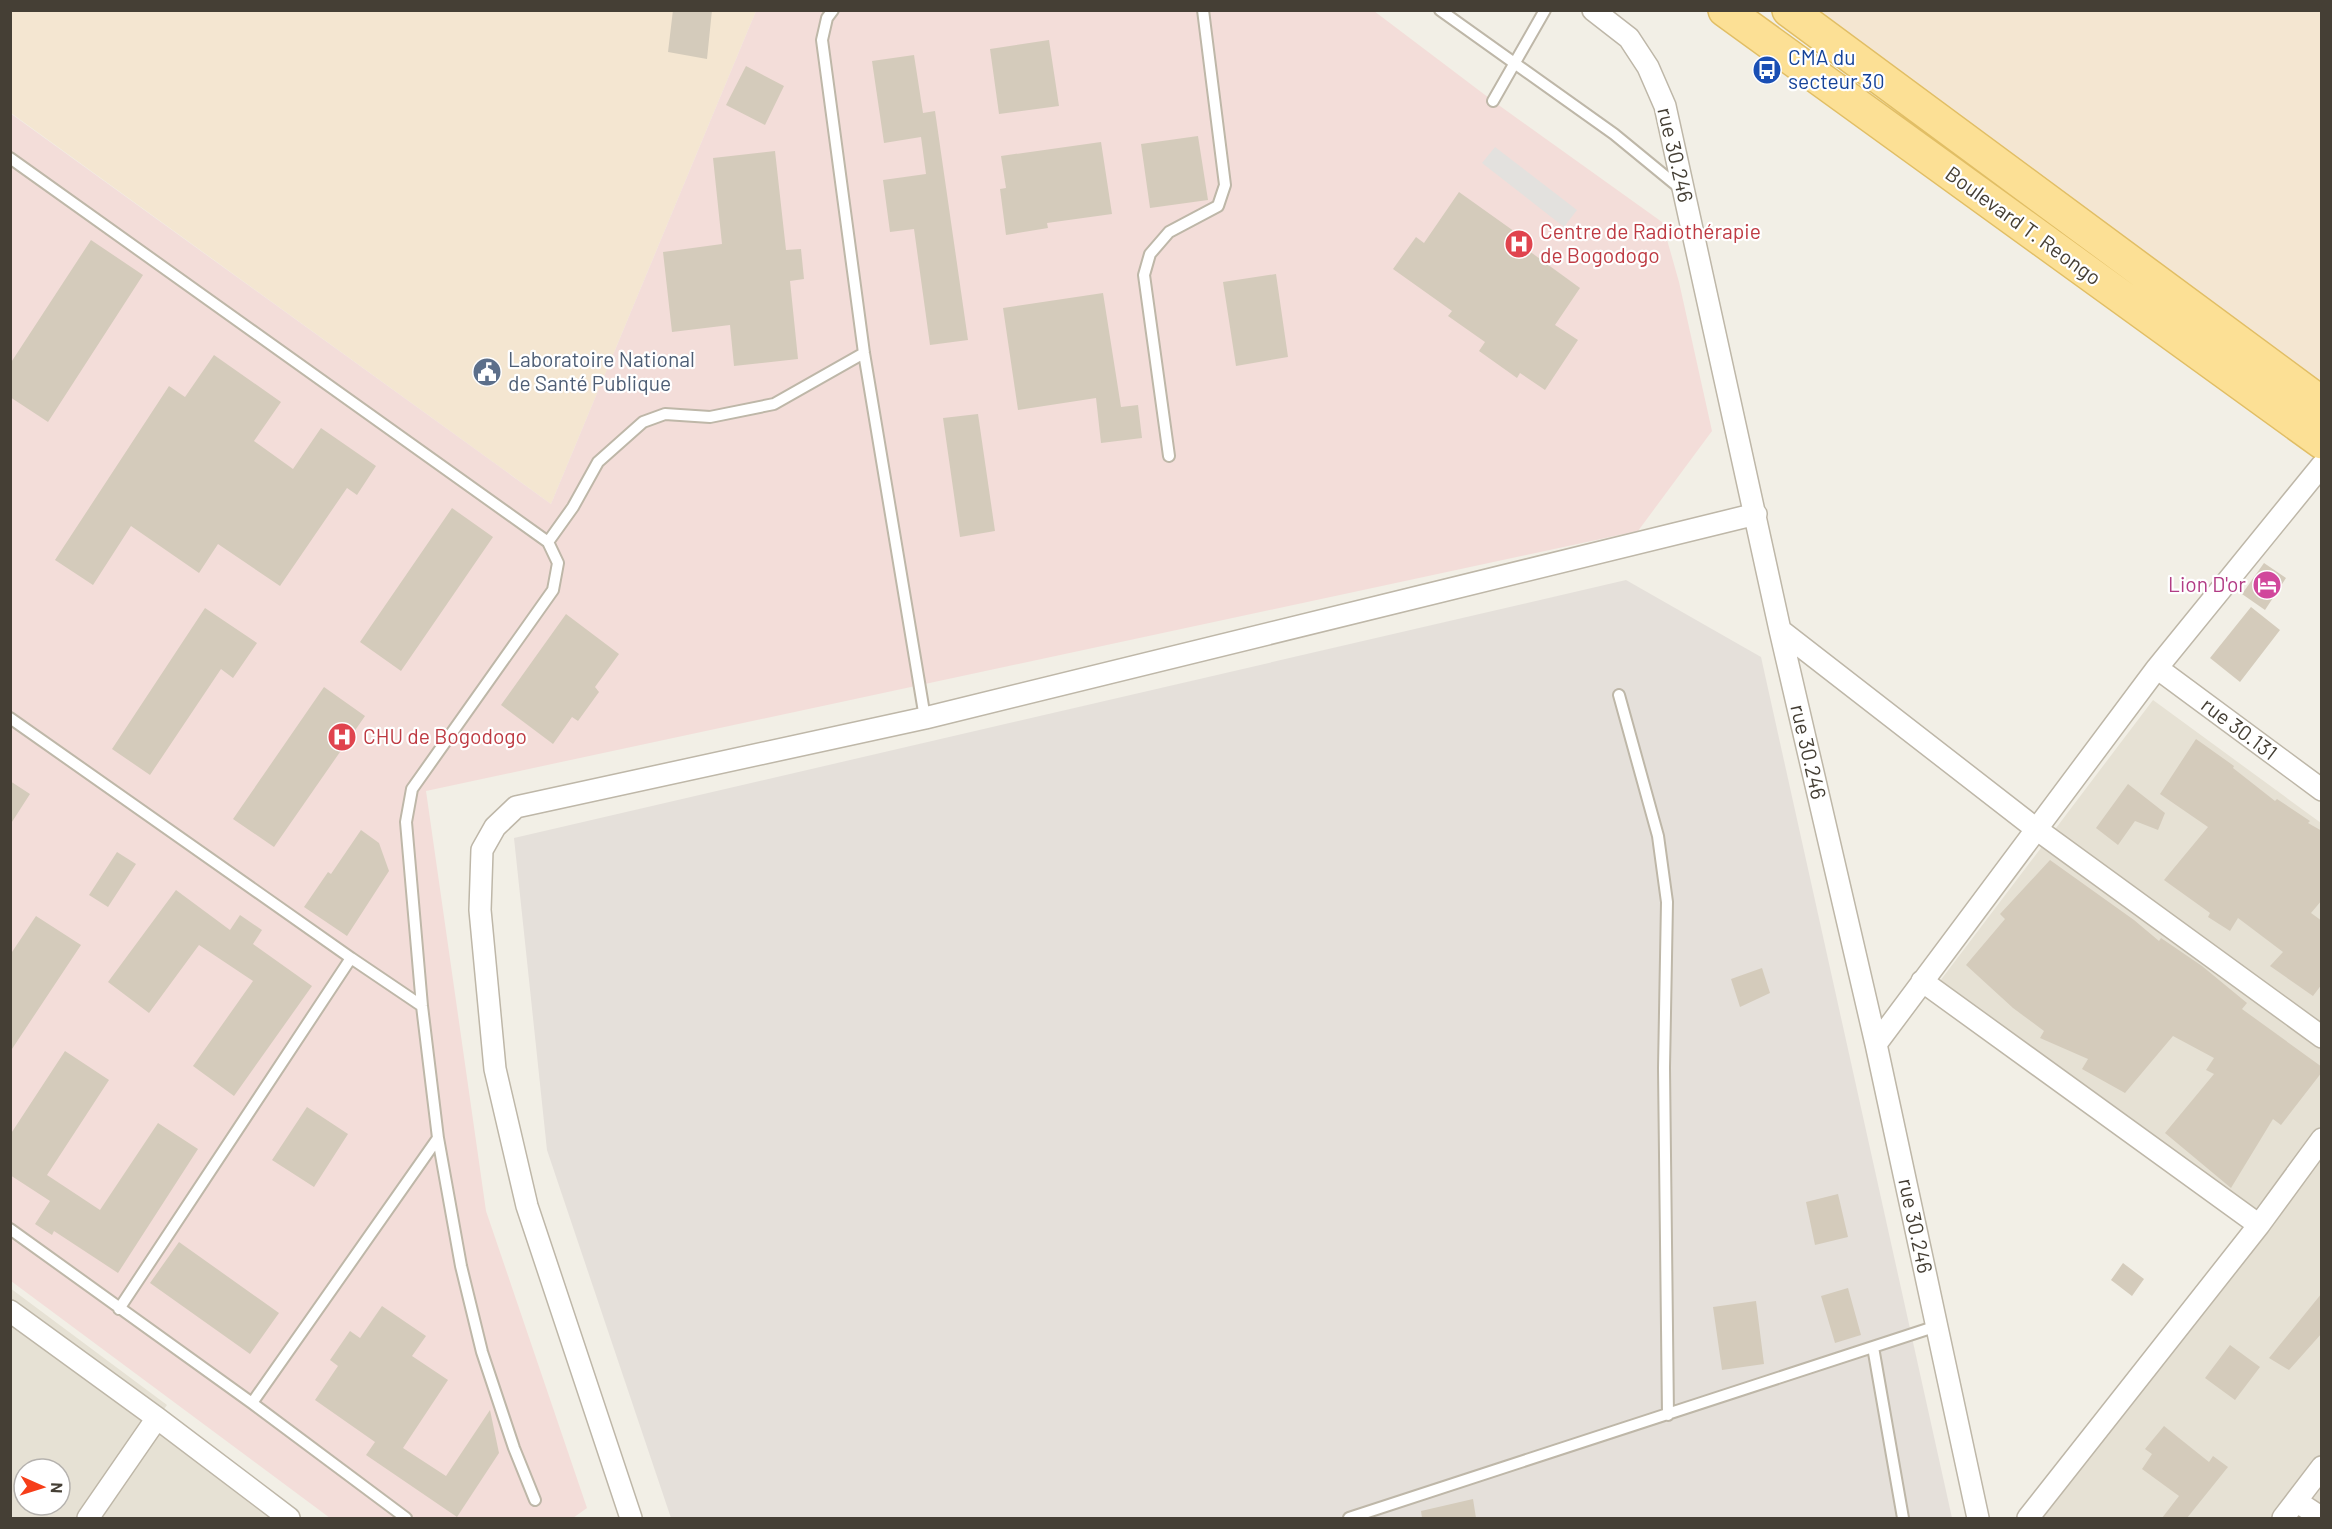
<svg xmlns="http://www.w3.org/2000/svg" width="2332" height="1529" viewBox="0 0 2332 1529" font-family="Barlow,sans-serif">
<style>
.residential{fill:#e6e1d4;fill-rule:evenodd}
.commercial{fill:#f4e6d1}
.industrial{fill:#e5e0da}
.medical{fill:#f3ddd9}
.parking{fill:#e3e1de}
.building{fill:#d4cbbb}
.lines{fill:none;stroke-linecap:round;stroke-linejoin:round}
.lane-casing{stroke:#beb7a8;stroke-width:14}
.street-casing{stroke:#beb7a8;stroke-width:24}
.primary-casing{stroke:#e1be65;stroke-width:36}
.lane{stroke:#fff;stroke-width:10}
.street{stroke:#fff;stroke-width:21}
.primary{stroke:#fce095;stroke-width:33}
.labels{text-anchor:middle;stroke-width:4.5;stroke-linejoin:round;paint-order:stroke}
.transit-label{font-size:21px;fill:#164399;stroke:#fff;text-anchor:start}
.street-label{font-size:21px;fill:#453f35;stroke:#fff}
.health-label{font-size:21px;fill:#be3a42;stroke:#fff;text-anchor:start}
.service-label{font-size:21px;fill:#4e5e75;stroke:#fff;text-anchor:start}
.hotel-label{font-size:21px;fill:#b23c85;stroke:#fff;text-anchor:end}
</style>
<rect width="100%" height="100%" fill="#f2efe6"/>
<path class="residential" d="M2153 700 2321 823V1518H2037L2273 1222 1940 981Z
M10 1288 167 1405 158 1417 289 1518H11ZM24 1469H60V1505H24Z"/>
<path class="commercial" d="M11 11H756L551 504 11 113Z
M1788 11H2321V404Z"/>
<path class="industrial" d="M1626 580 1761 657 1952 1518H671L547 1150 514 838Z"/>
<path class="medical" d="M756 11H1374L1493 101 1662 222 1679 282 1712 431 1638 531 426 791 486 1211 587 1508 573 1518H330L11 1281 10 113 551 504Z"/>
<path class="parking" d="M1495 147 1577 210 1564 227 1482 163Z"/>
<path class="building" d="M673 10H712L707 59 668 52Z
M1049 40 1059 106 999 114 990 49Z
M914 55 923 113 935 111 968 340 930 345 914 229 890 232 883 180 926 174 921 137 884 143 872 61Z
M746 66 784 86 765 125 726 105Z
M1198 136 1208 200 1150 208 1141 144Z
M1101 142 1112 214 1047 223 1048 228 1006 235 1000 189 1006 188 1001 156Z
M775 151 786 250 801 249 804 279 790 281 798 359 734 366 730 325 672 332 663 252 722 244 713 158Z
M1459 192 1529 242 1525 248 1580 288 1555 325 1578 340 1545 390 1520 373 1517 378 1479 351 1485 342 1448 316 1452 311 1393 269 1416 237 1424 243Z
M91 240 143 275 48 422 10 397V364Z
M1276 274 1288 357 1236 366 1223 282Z
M1103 293 1121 407 1138 405 1142 438 1101 443 1096 398 1018 410 1003 308Z
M214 355 281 402 254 441 293 469 321 428 376 466 357 495 347 488 280 586 218 544 199 573 131 526 93 585 55 560 169 386 185 397Z
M978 414 995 531 960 537 943 418Z
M452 508 493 537 401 671 360 642Z
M2264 563 2286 578 2265 610 2242 594Z
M2251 607 2280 630 2240 682 2210 658Z
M205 608 257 643 233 678 221 669 150 775 112 749Z
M566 614 619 654 595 687 599 692 578 721 572 717 553 744 501 705Z
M324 687 365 716 274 847 233 819Z
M2196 739 2234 766 2233 768 2275 801 2277 799 2310 821 2308 823 2322 831V900L2311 913 2322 921V984L2313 996 2270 966 2283 952 2238 918 2230 931 2208 917 2210 913 2164 880 2208 827 2160 794Z
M10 781 30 794 10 825Z
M2128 784 2165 813 2158 830 2135 821 2118 845 2096 828Z
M361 830 379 843 389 871 347 936 304 907 328 872 331 874Z
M117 852 136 864 108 907 89 895Z
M2050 860 2134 920 2159 941 2161 938 2202 966 2247 1003 2242 1009 2322 1067V1072L2281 1125 2273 1119 2231 1188 2165 1133 2214 1074 2206 1070 2214 1058 2173 1036 2125 1093 2082 1069 2088 1059 2040 1038 2044 1031 2013 1008 1966 965 2005 919 2000 914Z
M176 890 230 930 240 915 262 930 253 944 312 986 234 1096 193 1066 253 981 199 945 149 1013 108 982Z
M36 916 81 945 10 1052V955Z
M1762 968 1770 993 1740 1007 1731 979Z
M65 1051 109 1080 47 1175 100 1210 158 1123 198 1149 118 1273 54 1231 52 1235 35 1224 50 1201 10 1175V1135Z
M307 1107 348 1134 314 1187 272 1160Z
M1838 1194 1848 1237 1815 1245 1806 1202Z
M179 1242 279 1313 250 1354 150 1283Z
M2123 1263 2144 1279 2132 1296 2111 1280Z
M1848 1288 1861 1335 1835 1343 1821 1296Z
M2322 1293V1333L2289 1370 2269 1358Z
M1756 1301 1764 1364 1722 1370 1713 1307Z
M382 1306 426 1336 412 1356 448 1380 403 1448 446 1476 490 1410 499 1453 457 1517 366 1455 375 1442 315 1400 338 1366 330 1360 350 1331 360 1338Z
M2230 1345 2260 1367 2235 1400 2205 1378Z
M2164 1426 2209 1462 2213 1456 2228 1467 2187 1518H2162L2179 1496 2142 1469 2152 1454 2145 1449Z
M1473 1499 1476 1518H1422L1421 1511Z"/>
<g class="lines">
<g class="lane-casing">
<path id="lane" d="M833 10 827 18 822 40 864 353 925 718
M1440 10 1614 134 1681 189
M1493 101 1545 10
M10 158 548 542 558 563 553 590 412 789 406 822 422 1006 438 1138 461 1266 482 1352 514 1448 535 1500
M1169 456 1144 275 1150 254 1169 232 1218 206 1225 185 1203 10
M548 542 573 507 598 462 643 422 665 414 710 417 774 404 864 353
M1619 695 1658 836 1667 902 1664 1068 1668 1415
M10 718 351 958
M10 1229 252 1403 406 1518
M119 1309 351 958 422 1006
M1873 1347 1903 1518
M252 1403 438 1138
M1349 1518 1937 1326"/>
</g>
<g class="street-casing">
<path id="street" d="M1593 10 1629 38 1648 67 1665 106 1780 630 1876 1044 1978 1518
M1780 630 2035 828 2322 1037
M2157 668 2322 790
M1922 981 2259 1225
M1876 1044 2157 668 2322 465
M10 1311 157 1418 289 1518
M2296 1501 2322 1518
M88 1518 157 1418
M631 1518 527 1206 495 1069 480 910 482 850 495 827 516 807 925 718 1756 514
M2028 1518 2259 1225 2322 1139
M2283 1518 2322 1467"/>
</g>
<g class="primary-casing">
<path id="primary" d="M1725 10 2322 442
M1789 10 2322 404"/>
</g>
<use href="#lane" class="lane"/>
<use href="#street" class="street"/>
<use href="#primary" class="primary"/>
</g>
<defs>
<g id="bus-disc" transform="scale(1.5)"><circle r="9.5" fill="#1a4fb4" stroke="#fff"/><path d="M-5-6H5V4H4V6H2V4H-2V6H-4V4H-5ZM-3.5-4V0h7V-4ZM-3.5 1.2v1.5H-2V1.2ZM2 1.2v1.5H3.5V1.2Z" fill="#fff"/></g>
<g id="hospital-disc" transform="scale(1.5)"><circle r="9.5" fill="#e0444e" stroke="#fff"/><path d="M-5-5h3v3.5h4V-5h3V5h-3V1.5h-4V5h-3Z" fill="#fff"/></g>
<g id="civic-disc" transform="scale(1.5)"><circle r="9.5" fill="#5c6f8a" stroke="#fff"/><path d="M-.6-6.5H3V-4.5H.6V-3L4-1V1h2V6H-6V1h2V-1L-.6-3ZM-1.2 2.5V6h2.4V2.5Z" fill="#fff"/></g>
<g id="hotel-disc" transform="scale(1.5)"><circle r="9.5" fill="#d1479c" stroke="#fff"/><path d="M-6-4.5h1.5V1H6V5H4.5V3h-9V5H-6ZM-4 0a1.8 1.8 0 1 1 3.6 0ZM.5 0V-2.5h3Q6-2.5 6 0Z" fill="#fff"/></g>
</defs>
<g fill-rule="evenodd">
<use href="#bus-disc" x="1767" y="70"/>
<use href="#hospital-disc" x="1519" y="244"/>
<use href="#civic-disc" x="487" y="372"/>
<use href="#hotel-disc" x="2267" y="585"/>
<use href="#hospital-disc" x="342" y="737"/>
</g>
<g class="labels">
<g class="transit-label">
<text x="1788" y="65">CMA du<tspan x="1788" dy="24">secteur 30</tspan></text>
</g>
<g class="street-label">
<text transform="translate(1675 155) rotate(77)" y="7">rue 30.246</text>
<text transform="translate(2023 226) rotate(36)" y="7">Boulevard T. Reongo</text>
<text transform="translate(2239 729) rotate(37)" y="7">rue 30.131</text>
<text transform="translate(1808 752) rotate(77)" y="7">rue 30.246</text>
<text transform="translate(1915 1226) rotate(78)" y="7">rue 30.246</text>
</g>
<g class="health-label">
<text x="1540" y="239">Centre de Radiothérapie<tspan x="1540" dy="24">de Bogodogo</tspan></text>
<text x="363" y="744">CHU de Bogodogo</text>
</g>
<g class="service-label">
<text x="508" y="367">Laboratoire National<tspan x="508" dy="24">de Santé Publique</tspan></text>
</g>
<g class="hotel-label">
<text x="2246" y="592">Lion D'or</text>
</g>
</g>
<rect width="2332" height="1529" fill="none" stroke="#453f35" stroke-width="24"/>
<g transform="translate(42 1487) rotate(93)"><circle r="28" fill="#ffffff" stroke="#b5b2ae" stroke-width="1.5"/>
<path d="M0-4.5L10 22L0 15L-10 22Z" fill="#f63e19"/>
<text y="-9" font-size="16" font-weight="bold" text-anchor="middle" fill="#453f35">N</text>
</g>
</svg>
